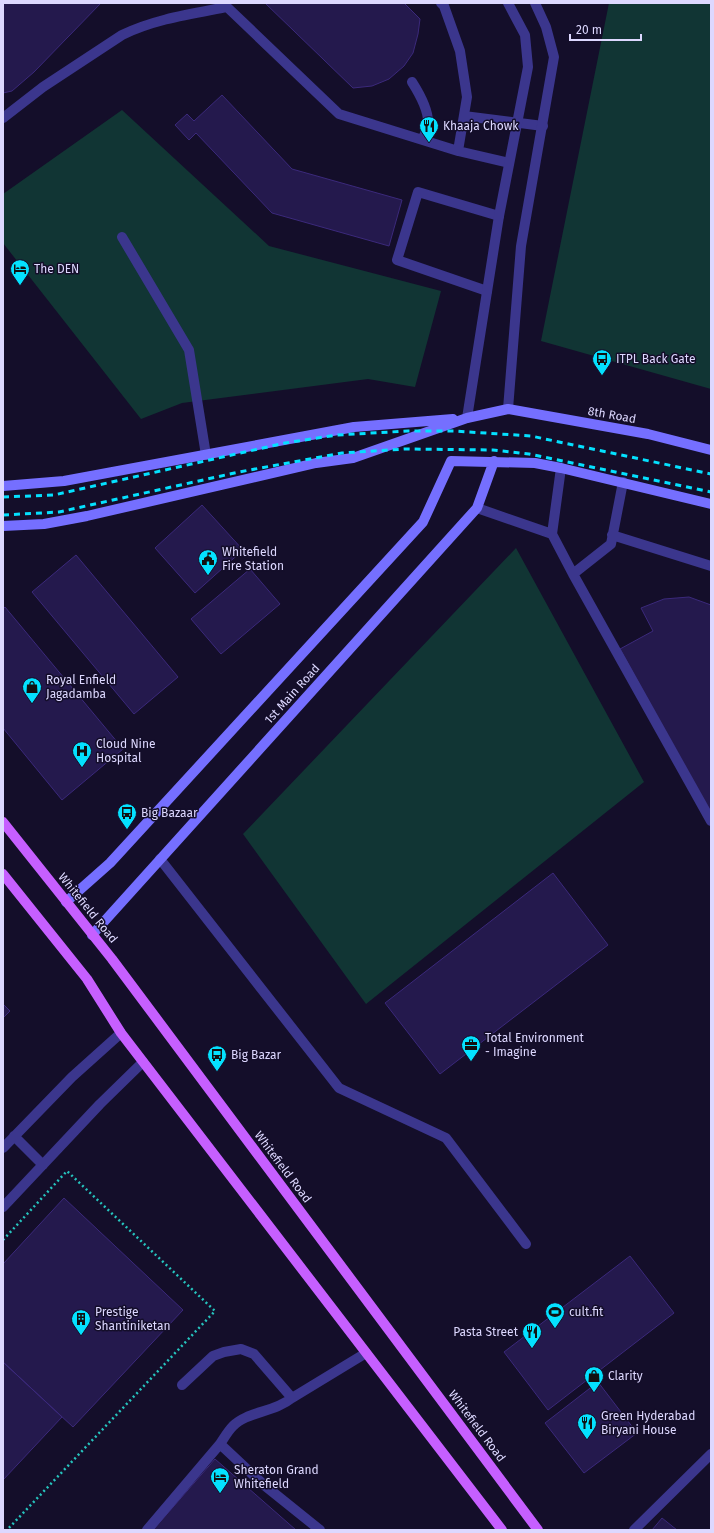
<svg xmlns="http://www.w3.org/2000/svg" width="714" height="1533" viewBox="0 0 714 1533" font-family="'Fira Sans',sans-serif">
<style>
.green{fill:#113534}
.building{fill:#24194d;stroke:#3b297b}
.lines{fill:none;stroke-linecap:round;stroke-linejoin:round}
.path{stroke:#26c4be;stroke-width:2.5;stroke-dasharray:2 3;stroke-linecap:butt}
.service{stroke:#3b368d;stroke-width:10}
.minor{stroke:#3b368d;stroke-width:10}
.tertiary{stroke:#3b368d;stroke-width:10}
.secondary{stroke:#756fff;stroke-width:10}
.primary{stroke:#c65fff;stroke-width:10}
.rail{stroke:#04e1ff;stroke-width:3;stroke-dasharray:6 5;stroke-linecap:butt}
.labels{text-anchor:middle;stroke-width:3;stroke-linejoin:round;paint-order:stroke}
.poi-label{font-size:12px;fill:#ddd8ff;stroke:#140e2a;text-anchor:start}
.street-label{font-size:12px;fill:#ddd8ff;stroke:#140e2a}
</style>
<rect width="100%" height="100%" fill="#140e2a"/>
<path class="green" d="M609 3H711V389L541 341Z
M122 110 269 246 441 291 415 387 368 379 182 403 141 419 3 243V194Z
M516 548 644 782 366 1004 243 834Z"/>
<path class="building" d="M3 3H101L34 72 12 91 3 93Z
M265 3H404L420 19 418 34 413 53 404 66 389 79 372 86 353 88Z
M222 95 292 169 402 200 389 246 272 213 196 133 189 140 175 125 187 114 194 121Z
M202 505 243 550 195 593 155 548Z
M76 555 178 677 134 714 32 592Z
M250 569 280 604 221 654 191 619Z
M689 597 711 605V815L620 649 653 631 641 608 664 599Z
M5 607 123 749 62 800 3 728V609Z
M553 873 608 945 440 1074 385 1003Z
M3 1004 10 1011 3 1018Z
M64 1198 183 1310 73 1427 3 1362V1264Z
M630 1256 674 1313 548 1410 504 1352Z
M3 1362 62 1417 3 1480Z
M598 1382 637 1433 584 1473 545 1423Z
M215 1459 296 1530H153Z
M662 1518 677 1530H652Z"/>
<g class="lines">
<path class="path" d="M3 1240 67 1171 215 1311 7 1530"/>
<path class="service" d="M441 3 444 6 460 51 467 97 458 151
M412 82C419 93 429 111 428 124 427 129 424 135 423 140
M464 116 543 126
M3 118 43 87 122 35C155 19 191 14 227 7L339 114 458 151 509 163
M122 237 189 350 206 455
M487 291 397 260 418 192 499 216
M561 468 552 534 573 574 611 544 623 482
M477 508 552 534
M612 535 711 566
M573 574 711 821
M160 859 339 1088 446 1138 526 1244
M182 1385 213 1356 224 1352 241 1349 254 1354 292 1398C275 1412 246 1412 233 1426 228 1431 224 1438 220 1444L264 1485 320 1530
M292 1398 366 1353
M147 1530 220 1444
M634 1530 711 1454"/>
<path class="minor" d="M14 1136 43 1165
M3 1148 72 1077 121 1033
M3 1207 100 1104 143 1062"/>
<path class="tertiary" d="M508 409 521 246 554 57 546 27 535 3
M467 418 499 216 528 67 525 35 508 3"/>
<path class="secondary" d="M3 486 64 481 354 427 453 419
M3 526 44 524 87 516 316 463 353 458 467 418 508 409 648 434 711 450
M66 902 110 863 423 522 451 461 535 463 561 468 711 504
M92 935 477 508 494 461"/>
<path class="primary" d="M3 822 112 959 538 1530
M3 874 87 979 121 1033 502 1530"/>
<path class="rail" d="M3 497 54 495 285 443 337 435 408 431H454L531 436 711 474
M3 515 59 512 239 472 342 453 405 449 493 450 529 454 711 492"/>
</g>
<defs>
<g id="restaurant-pin" transform="scale(1)"><path d="M0 17L-7.5 6A9.5 9.5 0 1 1 7.5 6Z" fill="#04e1ff" stroke="#140e2a"/><path d="M-5-6h1v4h1v-4h1v4h1v-4h1v5L-1.5 .5V6h-2V.5L-5-1ZM5-6V6H3V1.5H1.5Q1.5-4 5-6Z" fill="#111"/></g>
<g id="hotel-pin" transform="scale(1)"><path d="M0 17L-7.5 6A9.5 9.5 0 1 1 7.5 6Z" fill="#04e1ff" stroke="#140e2a"/><path d="M-6-4.5h1.5V1H6V5H4.5V3h-9V5H-6ZM-4 0a1.8 1.8 0 1 1 3.6 0ZM.5 0V-2.5h3Q6-2.5 6 0Z" fill="#111"/></g>
<g id="bus-pin" transform="scale(1)"><path d="M0 17L-7.5 6A9.5 9.5 0 1 1 7.5 6Z" fill="#04e1ff" stroke="#140e2a"/><path d="M-5-6H5V4H4V6H2V4H-2V6H-4V4H-5ZM-3.5-4V0h7V-4ZM-3.5 1.2v1.5H-2V1.2ZM2 1.2v1.5H3.5V1.2Z" fill="#111"/></g>
<g id="civic-pin" transform="scale(1)"><path d="M0 17L-7.5 6A9.5 9.5 0 1 1 7.5 6Z" fill="#04e1ff" stroke="#140e2a"/><path d="M-.6-6.5H3V-4.5H.6V-3L4-1V1h2V6H-6V1h2V-1L-.6-3ZM-1.2 2.5V6h2.4V2.5Z" fill="#111"/></g>
<g id="shop-pin" transform="scale(1)"><path d="M0 17L-7.5 6A9.5 9.5 0 1 1 7.5 6Z" fill="#04e1ff" stroke="#140e2a"/><path d="M-5-2.5h2.3a2.7 3.5 0 0 1 5.4 0H5L5.5 6h-11ZM-1.5-2.5h3a1.5 2.3 0 0 0-3 0Z" fill="#111"/></g>
<g id="hospital-pin" transform="scale(1)"><path d="M0 17L-7.5 6A9.5 9.5 0 1 1 7.5 6Z" fill="#04e1ff" stroke="#140e2a"/><path d="M-5-5h3v3.5h4V-5h3V5h-3V1.5h-4V5h-3Z" fill="#111"/></g>
<g id="office-pin" transform="scale(1)"><path d="M0 17L-7.5 6A9.5 9.5 0 1 1 7.5 6Z" fill="#04e1ff" stroke="#140e2a"/><path d="M-6-3h4V-5.5h4V-3h4V5H-6ZM-1-4.5V-3h2v-1.5ZM-6 0V1H6V0Z" fill="#111"/></g>
<g id="stadium-pin" transform="scale(1)"><path d="M0 17L-7.5 6A9.5 9.5 0 1 1 7.5 6Z" fill="#04e1ff" stroke="#140e2a"/><path d="M0-5a6.5 5 0 1 0 0 10a6.5 5 0 1 0 0-10ZM-3.5-1.8h7v3.6h-7Z" fill="#111"/></g>
<g id="building-pin" transform="scale(1)"><path d="M0 17L-7.5 6A9.5 9.5 0 1 1 7.5 6Z" fill="#04e1ff" stroke="#140e2a"/><path d="M-4-6H4V6H1V3H-1V6H-4ZM-2.5-4.3h1.7v1.8h-1.7ZM.8-4.3h1.7v1.8H.8ZM-2.5-1h1.7V.8h-1.7ZM.8-1h1.7V.8H.8Z" fill="#111"/></g>
</defs>
<g fill-rule="evenodd">
<use href="#restaurant-pin" x="429" y="126"/>
<use href="#hotel-pin" x="20" y="269"/>
<use href="#bus-pin" x="602" y="359"/>
<use href="#civic-pin" x="208" y="559"/>
<use href="#shop-pin" x="32" y="687"/>
<use href="#hospital-pin" x="82" y="751"/>
<use href="#bus-pin" x="127" y="813"/>
<use href="#office-pin" x="471" y="1045"/>
<use href="#bus-pin" x="217" y="1055"/>
<use href="#stadium-pin" x="555" y="1312"/>
<use href="#building-pin" x="81" y="1319"/>
<use href="#restaurant-pin" x="532" y="1332"/>
<use href="#shop-pin" x="594" y="1376"/>
<use href="#restaurant-pin" x="587" y="1423"/>
<use href="#hotel-pin" x="220" y="1477"/>
</g>
<g class="labels">
<g class="poi-label">
<text x="443" y="130">Khaaja Chowk</text>
<text x="34" y="273">The DEN</text>
<text x="616" y="363">ITPL Back Gate</text>
<text x="222" y="556">Whitefield<tspan x="222" dy="14">Fire Station</tspan></text>
<text x="46" y="684">Royal Enfield<tspan x="46" dy="14">Jagadamba</tspan></text>
<text x="96" y="748">Cloud Nine<tspan x="96" dy="14">Hospital</tspan></text>
<text x="141" y="817">Big Bazaar</text>
<text x="485" y="1042">Total Environment<tspan x="485" dy="14">- Imagine</tspan></text>
<text x="231" y="1059">Big Bazar</text>
<text x="95" y="1316">Prestige<tspan x="95" dy="14">Shantiniketan</tspan></text>
<text x="569" y="1316">cult.fit</text>
<text x="518" y="1336" text-anchor="end">Pasta Street</text>
<text x="608" y="1380">Clarity</text>
<text x="601" y="1420">Green Hyderabad<tspan x="601" dy="14">Biryani House</tspan></text>
<text x="234" y="1474">Sheraton Grand<tspan x="234" dy="14">Whitefield</tspan></text>
</g>
<g class="street-label">
<text transform="translate(612 415) rotate(10)" y="4">8th Road</text>
<text transform="translate(292 694) rotate(-48)" y="4">1st Main Road</text>
<text transform="translate(88 908) rotate(51)" y="4">Whitefield Road</text>
<text transform="translate(283 1167) rotate(53)" y="4">Whitefield Road</text>
<text transform="translate(477 1426) rotate(53)" y="4">Whitefield Road</text>
</g>
</g>
<rect width="714" height="1533" fill="none" stroke="#ddd8ff" stroke-width="8"/>
<path d="M570 34v6h71v-6" fill="none" stroke="#ddd8ff" stroke-width="2"/>
<text x="576" y="34" font-size="12" fill="#ddd8ff" stroke="#140e2a" stroke-width="3" paint-order="stroke">20 m</text>
</svg>
